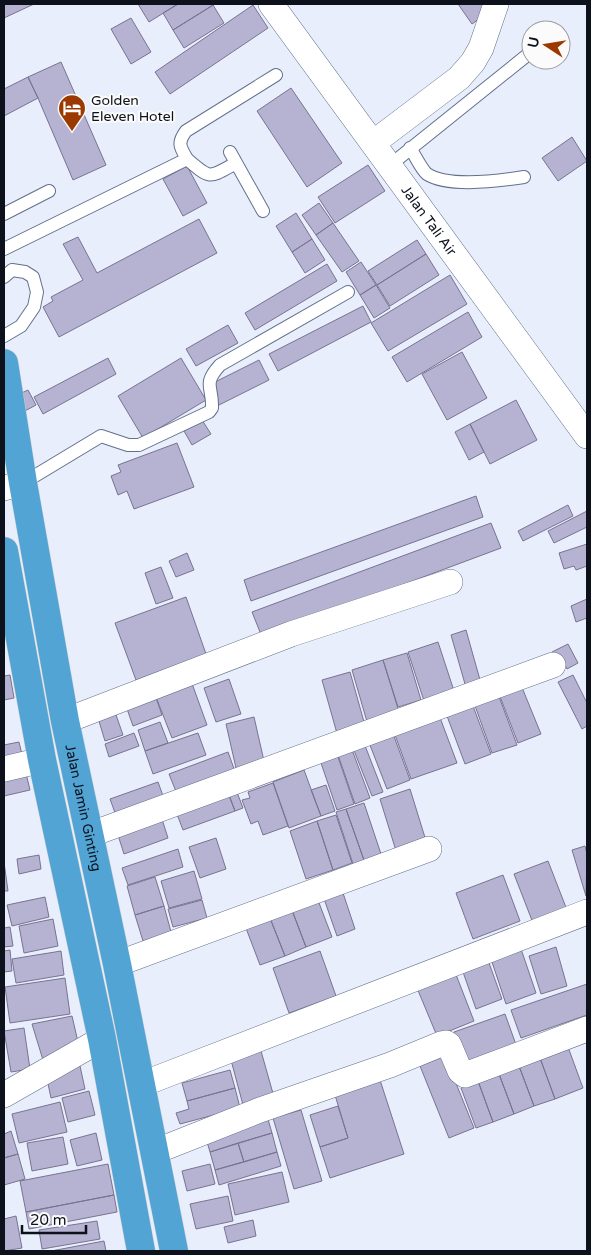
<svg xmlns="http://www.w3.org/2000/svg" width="591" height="1255" viewBox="0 0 591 1255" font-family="'Varela Round',sans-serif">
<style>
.building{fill:#b6b2d2;stroke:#787391}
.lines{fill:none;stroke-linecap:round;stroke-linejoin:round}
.lane-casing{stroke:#62708b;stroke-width:14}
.street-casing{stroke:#62708b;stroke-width:26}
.highway-casing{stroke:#cecfd2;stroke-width:29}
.lane{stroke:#fff;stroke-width:12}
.street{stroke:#fff;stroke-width:25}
.highway{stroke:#51a4d3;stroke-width:28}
.labels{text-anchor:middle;stroke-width:4;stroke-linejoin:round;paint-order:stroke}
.poi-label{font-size:14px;fill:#0c111c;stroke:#fbfbfb;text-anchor:start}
.street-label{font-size:14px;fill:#0c111c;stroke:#fbfbfb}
</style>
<rect width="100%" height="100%" fill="#e8eefb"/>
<path class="building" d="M4 4H34L4 18Z
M138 4H178L149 22Z
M178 4H215L173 30 163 13Z
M458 4H490L487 13 472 24Z
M213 5 224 23 184 48 173 30Z
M253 5 268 28 170 94 155 72Z
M131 18 151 52 131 64 111 29Z
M61 62 106 165 73 180 38 98 28 77Z
M28 77 38 98 4 116V89Z
M291 88 342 163 307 187 257 111Z
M572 137 587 161 558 181 542 158Z
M368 165 385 191 335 223 318 197Z
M187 166 207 203 183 216 163 179Z
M319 203 333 223 316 235 302 215Z
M296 213 312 239 292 252 276 226Z
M199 219 217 253 59 337 43 307 53 301 51 297 83 280 63 244 78 237 97 273Z
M333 223 359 261 342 272 316 235Z
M312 239 325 260 305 273 292 252Z
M417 240 426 254 377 285 368 271Z
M426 254 439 275 390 306 377 285Z
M361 262 376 285 360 295 346 272Z
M327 264 337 281 255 330 245 313Z
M450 275 467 304 388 351 371 323Z
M376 285 390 308 374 318 360 295Z
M363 306 371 322 278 371 269 354Z
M468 312 482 337 407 382 392 357Z
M228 325 238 343 196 366 186 349Z
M462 352 487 398 447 420 422 374Z
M108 358 116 374 43 414 34 397Z
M181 358 206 400 143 438 118 396Z
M259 360 269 380 219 405 209 385Z
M28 390 36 405 23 412 15 396Z
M516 400 537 440 490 464 470 424Z
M202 420 211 434 192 445 184 431Z
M470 424 484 452 469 460 455 432Z
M177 443 194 487 134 509 127 491 118 495 111 476 121 472 118 465Z
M476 496 483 517 251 601 244 580Z
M568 505 573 516 523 541 518 531Z
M587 511V527L554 543 548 531Z
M491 523 501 548 262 637 252 612Z
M587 544V566L576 570 574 566 564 569 559 553Z
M187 553 194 570 176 577 169 561Z
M161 567 173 598 156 604 145 573Z
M186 597 206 654 136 680 115 623Z
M587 599V618L576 622 571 606Z
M466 630 482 687 467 691 451 635Z
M438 642 456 697 426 707 408 652Z
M568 644 578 663 567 669 562 659 557 662 552 652Z
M407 653 421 700 398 707 383 660Z
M383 660 400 715 368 725 352 670Z
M350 672 366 729 338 737 322 680Z
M10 675 14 698 4 700V676Z
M573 675 587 703V726L582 729 558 682Z
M190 678 207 725 172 738 154 692Z
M229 679 241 714 216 722 204 688Z
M521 685 541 734 518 743 499 694Z
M498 694 517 745 492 753 474 703Z
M155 695 162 715 133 726 126 706Z
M473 706 491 754 465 764 447 716Z
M115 712 123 735 105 741 98 718Z
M439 715 457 763 411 779 394 732Z
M254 717 264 761 236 768 226 724Z
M160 722 168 743 145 751 138 730Z
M392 731 410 780 387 789 368 740Z
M134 733 139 746 109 757 105 744Z
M198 733 206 755 153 774 145 751Z
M19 742 23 759 4 763V745Z
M364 743 383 792 372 796 353 748Z
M351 747 370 798 355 804 337 752Z
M228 752 237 777 179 799 169 774Z
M337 754 354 804 337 810 320 760Z
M24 765 30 790 4 796V770Z
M304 770 321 816 289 828 273 782Z
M158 782 166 804 118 821 110 799Z
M273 783 288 826 263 835 258 821 251 824 242 800 250 798 248 792Z
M326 785 335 811 321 816 311 790Z
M235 787 243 808 235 811 227 790Z
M410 789 427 844 397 854 380 799Z
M227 790 235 811 183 830 175 809Z
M364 803 382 857 365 863 346 809Z
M346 809 365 863 354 867 336 812Z
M336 815 352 863 333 870 317 821Z
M161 816 168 838 124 854 117 832Z
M317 821 333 870 306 879 290 831Z
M216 838 226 869 200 878 189 847Z
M585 846 587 854 586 896 572 850Z
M178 849 183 867 128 885 122 868Z
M39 855 41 869 19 874 17 859Z
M548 861 567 910 533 923 514 874Z
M4 862 8 891H4Z
M194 871 202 899 169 908 161 881Z
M503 875 520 921 473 939 456 893Z
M155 877 164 906 135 915 127 886Z
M341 887 355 929 337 936 322 893Z
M316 895 332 937 306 947 290 905Z
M45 897 49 917 12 926 7 905Z
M202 900 207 918 173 927 168 909Z
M290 905 306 947 285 956 268 913Z
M164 906 171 932 143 941 135 915Z
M268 913 285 956 260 965 244 923Z
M53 919 58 946 24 953 19 926Z
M10 927 13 946 4 947V928Z
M520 946 536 993 506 1004 490 956Z
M556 947 567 986 541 994 529 956Z
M10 950 12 971 4 972V951Z
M61 951 64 975 16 983 12 959Z
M320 951 336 996 289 1013 273 968Z
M489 963 502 999 476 1009 463 972Z
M455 972 474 1021 437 1036 417 988Z
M65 978 70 1014 10 1023 5 987Z
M587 984V1015L521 1038 511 1010Z
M505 1014 519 1053 468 1071 454 1032Z
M72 1016 78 1042 43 1060 32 1024Z
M24 1028 30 1069 11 1072 4 1031Z
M568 1047 583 1088 555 1099 540 1058Z
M261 1051 274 1097 243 1105 231 1060Z
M445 1056 474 1128 449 1138 420 1066Z
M540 1058 555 1099 534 1106 519 1066Z
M80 1066 85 1089 51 1098 46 1074Z
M519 1066 534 1106 514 1114 499 1074Z
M230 1070 235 1088 187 1101 182 1083Z
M499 1074 514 1114 493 1122 478 1081Z
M380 1080 404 1154 330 1178 320 1147 348 1138 335 1095Z
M478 1081 493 1122 476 1128 461 1088Z
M235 1088 240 1108 180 1124 176 1113 189 1109 187 1101Z
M89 1091 95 1115 68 1122 62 1098Z
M60 1102 67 1132 19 1143 12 1114Z
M338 1106 348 1138 320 1147 310 1115Z
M301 1110 322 1181 294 1189 273 1118Z
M267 1116 272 1133 210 1152 205 1135Z
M11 1131 18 1154 4 1158V1134Z
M96 1133 102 1160 77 1166 70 1140Z
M272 1133 277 1152 244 1162 238 1143Z
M63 1137 68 1164 32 1171 27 1143Z
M238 1143 244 1162 215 1170 210 1152Z
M277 1152 281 1166 219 1185 215 1170Z
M18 1154 25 1179 4 1185V1158Z
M108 1164 114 1195 26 1212 20 1181Z
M210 1164 215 1184 187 1191 182 1171Z
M282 1172 289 1202 235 1215 228 1184Z
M114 1195 117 1212 29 1229 26 1212Z
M228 1196 233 1221 196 1229 190 1204Z
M16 1216 22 1248 4 1251V1219Z
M253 1220 256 1236 228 1243 224 1227Z
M97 1221 100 1239 42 1249 39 1230Z
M104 1241 106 1251H51Z"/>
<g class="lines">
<g class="lane-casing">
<path id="lane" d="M410 148C415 155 421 169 427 174 449 188 499 181 524 177
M230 152 263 211
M187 159C211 180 209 178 236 163
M389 166 531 52
M4 214 49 191
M4 249 187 159C180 147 177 143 186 131L276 75
M4 277 12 270 25 272 33 277 37 292 34 307 21 326 4 336
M23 483 101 436 128 445H139L209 412 212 408C213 386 202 385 220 365L348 292"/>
</g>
<g class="street-casing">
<g id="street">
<path id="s1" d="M271 4 587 436"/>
<path d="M373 143 459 78 473 62 481 48 496 4"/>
<path d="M4 488 23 483"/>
<path d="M65 721 291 634 450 582"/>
<path d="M4 769 42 760"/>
<path d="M89 835 553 665"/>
<path d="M117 964 429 849"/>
<path d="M140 1085 587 912"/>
<path d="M4 1095 102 1039"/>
<path d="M154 1152 260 1110 390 1065 441 1044 446 1043 449 1045 460 1071 465 1075 587 1029"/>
</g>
</g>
<g class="highway-casing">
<g id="highway">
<path id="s2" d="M4 363 23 483 65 721 117 964 174 1251"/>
<path d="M4 551 42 760 102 1039 141 1251"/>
</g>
</g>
<use href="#lane" class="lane"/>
<use href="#street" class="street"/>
<use href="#highway" class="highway"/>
</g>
<defs>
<g id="hotel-pin" transform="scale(1.4375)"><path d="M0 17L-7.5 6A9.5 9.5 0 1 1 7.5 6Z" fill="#9c3901" stroke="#fbfbfb"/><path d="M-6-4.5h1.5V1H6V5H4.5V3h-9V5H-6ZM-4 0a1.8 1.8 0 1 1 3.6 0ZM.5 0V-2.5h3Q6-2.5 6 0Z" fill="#fff"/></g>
</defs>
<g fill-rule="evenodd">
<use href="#hotel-pin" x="72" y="108"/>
</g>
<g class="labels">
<g class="poi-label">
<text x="91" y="105">Golden<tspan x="91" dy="16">Eleven Hotel</tspan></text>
</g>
<g class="street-label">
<text dy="5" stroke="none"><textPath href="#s1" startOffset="268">Jalan Tali Air</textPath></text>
<text dy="5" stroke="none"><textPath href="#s2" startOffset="452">Jalan Jamin Ginting</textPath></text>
</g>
</g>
<rect width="591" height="1255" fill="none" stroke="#0c111c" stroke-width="10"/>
<g transform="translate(546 45) rotate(282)"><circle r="24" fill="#fbfbfb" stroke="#9b9da2"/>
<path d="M0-4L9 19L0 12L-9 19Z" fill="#9c3901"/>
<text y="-8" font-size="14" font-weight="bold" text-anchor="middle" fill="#0c111c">U</text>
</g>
<path d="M22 1225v8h64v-8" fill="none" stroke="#0c111c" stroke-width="2.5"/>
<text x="30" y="1225" font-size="15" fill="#0c111c" stroke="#fbfbfb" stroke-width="4" paint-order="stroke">20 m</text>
</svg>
